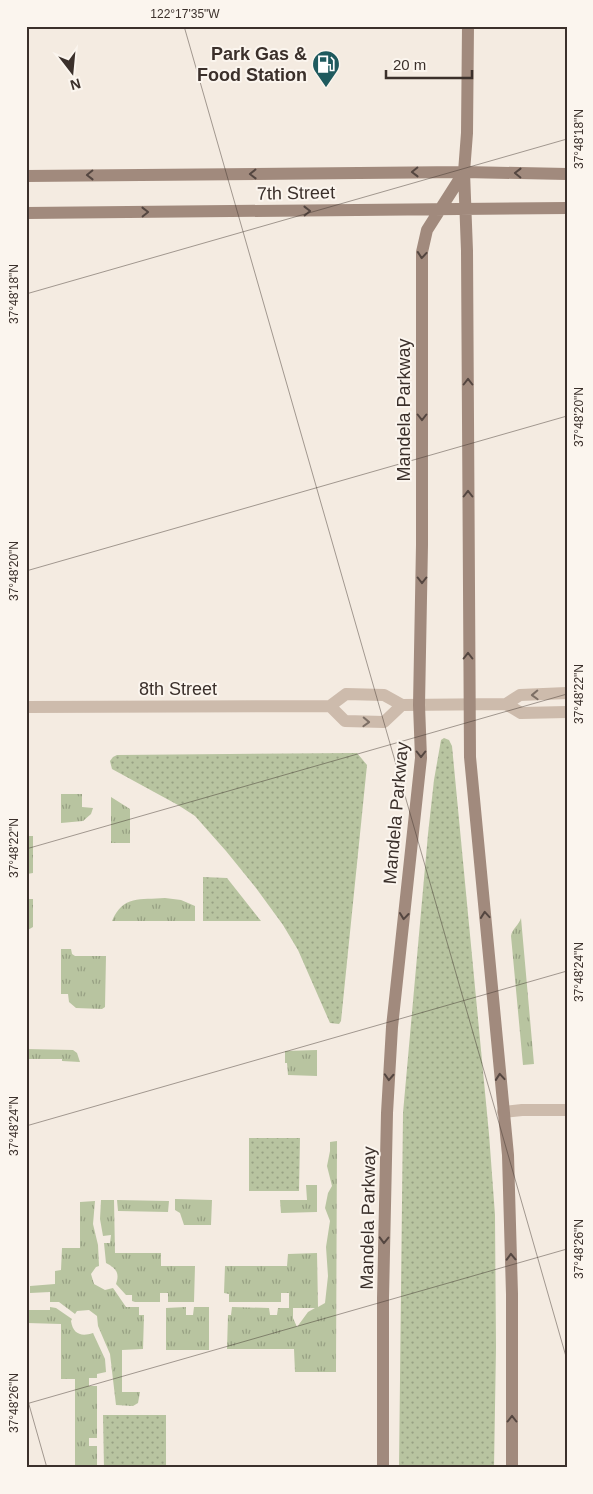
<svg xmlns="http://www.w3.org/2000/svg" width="593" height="1494" viewBox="0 0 593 1494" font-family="Arial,sans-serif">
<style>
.grass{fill:url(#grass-tufts);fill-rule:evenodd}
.park{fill:url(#park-dots)}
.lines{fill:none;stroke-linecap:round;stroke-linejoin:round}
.street{stroke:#cdbbac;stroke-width:12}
.secondary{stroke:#a18a7d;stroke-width:12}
.oneway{stroke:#544640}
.oneway2{stroke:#7d6f65}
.ticks{fill:none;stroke:#3b302b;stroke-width:1;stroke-opacity:0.45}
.labels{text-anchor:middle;stroke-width:4;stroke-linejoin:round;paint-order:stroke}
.poi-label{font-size:18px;font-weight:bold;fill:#3b302b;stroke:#fbf5ee;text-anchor:end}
.street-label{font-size:18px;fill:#3b302b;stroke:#fbf5ee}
.neatline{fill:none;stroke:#3b302b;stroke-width:2}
.ticks-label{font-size:12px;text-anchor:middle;fill:#3b302b}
</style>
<defs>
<pattern id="grass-tufts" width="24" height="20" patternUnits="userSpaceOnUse" patternTransform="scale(1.25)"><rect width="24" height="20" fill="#b8c4a0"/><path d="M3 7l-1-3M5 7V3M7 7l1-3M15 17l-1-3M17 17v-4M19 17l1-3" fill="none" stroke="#97a083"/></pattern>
<pattern id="park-dots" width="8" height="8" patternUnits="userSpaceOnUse" patternTransform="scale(1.25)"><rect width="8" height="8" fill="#b8c4a0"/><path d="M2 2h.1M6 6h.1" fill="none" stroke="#97a083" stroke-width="1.8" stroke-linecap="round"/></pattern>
</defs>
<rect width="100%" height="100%" fill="#f4ebe1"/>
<path class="grass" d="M61 794H82V807L93 808 91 814 83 821 61 823Z
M111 797 130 809V843H111Z
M26 836H33V873L27 874 26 876Z
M165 898 181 900 195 906V921H112C123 895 140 900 165 898Z
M26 899H33V927L26 931Z
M521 918 534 1064 523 1065 511 936C512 929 519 925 521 918Z
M61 949H71L72 954 75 956H106L105 1007 102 1009 76 1008 69 1002 68 994H61Z
M26 1049 73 1050 77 1053 80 1062 62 1061V1059H26Z
M317 1050V1076L288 1075 287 1063H285V1051Z
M337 1141 336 1372H295L294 1349H227L228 1315H231L232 1307 269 1308 270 1315H277L278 1308H289V1293H281V1302H229V1294L224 1293 225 1266H287L288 1254 317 1253 318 1307 325 1303 328 1276 326 1247 330 1221 325 1208 328 1193 332 1186 327 1166 330 1151V1142ZM293 1308H315L308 1312 297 1327 293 1318Z
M306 1185H317V1212L281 1213 280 1200H307Z
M175 1199 212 1200 211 1225H184L180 1213 175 1210Z
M101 1200H114L115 1253H161V1266H195L194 1302H168V1293H160V1302H135L132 1301V1295H126L116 1284C120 1273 116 1268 106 1263L104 1243H110L111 1235 103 1236 100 1219Z
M117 1200 169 1201 168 1212 118 1211Z
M95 1201 93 1224 98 1245 99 1266 96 1267 91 1274 94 1284 105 1290 113 1288 126 1307H139V1315H144L143 1349 122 1350V1392H140L138 1403 133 1406 116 1405 110 1354 98 1326 97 1316 89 1310 77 1311 75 1314 59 1302H50V1292L30 1293V1286L55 1284V1271L61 1270 62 1248H80V1202Z
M50 1307 56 1308 72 1319 71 1321C73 1334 81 1337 93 1333L105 1359 106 1372 97 1374V1378H89V1386H97V1438H89V1446H97V1468H75V1379H61V1324L27 1323 28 1310H50Z
M186 1307V1315H193L194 1307H209V1350H166V1308Z"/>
<path class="park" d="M444 738 449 740 452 746 489 1134 495 1215 496 1347 494 1468H399L403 1113 428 834 434 780 441 740Z
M357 753 367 765 341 1021 339 1024 330 1023 298 950 283 925 256 888 226 851 195 816 178 805 112 769 110 761 113 757 117 755Z
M203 877 227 878 261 921H203Z
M249 1138H300L299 1191H249Z
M103 1415H166V1468H104Z"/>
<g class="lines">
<path class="street" d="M506 704 520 695 567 693
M330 706 345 721 384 722 402 705
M26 707 330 706 346 694 384 695 402 705 506 704 521 713 567 712
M503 1112 522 1110H567"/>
<path class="secondary" d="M468 26 467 133 464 172 467 251 470 757 508 1155 512 1294V1468
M26 176 464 172 567 174
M26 213 567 208
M383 1468V1298L387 1113 392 1027 421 758 419 705 422 545V252L427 230 464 172"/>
</g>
<defs><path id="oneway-chevron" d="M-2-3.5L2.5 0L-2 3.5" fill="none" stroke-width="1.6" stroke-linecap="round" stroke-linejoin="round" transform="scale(1.25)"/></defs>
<g class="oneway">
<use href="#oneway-chevron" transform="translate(415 172) rotate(179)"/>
<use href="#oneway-chevron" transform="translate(518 173) rotate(-179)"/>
<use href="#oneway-chevron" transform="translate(253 174) rotate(179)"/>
<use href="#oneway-chevron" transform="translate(90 175) rotate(179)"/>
<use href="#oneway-chevron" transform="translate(307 211) rotate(-1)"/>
<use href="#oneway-chevron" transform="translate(145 212) rotate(-1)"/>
<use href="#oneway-chevron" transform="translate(422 255) rotate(95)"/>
<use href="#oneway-chevron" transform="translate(468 382) rotate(-90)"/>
<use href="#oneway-chevron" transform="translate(422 417) rotate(90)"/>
<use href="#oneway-chevron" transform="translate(468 494) rotate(-90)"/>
<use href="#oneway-chevron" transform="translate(422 580) rotate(90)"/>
<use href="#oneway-chevron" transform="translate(468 656) rotate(-90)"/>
<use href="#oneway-chevron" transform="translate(421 754) rotate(90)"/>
<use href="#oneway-chevron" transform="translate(485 915) rotate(-95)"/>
<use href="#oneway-chevron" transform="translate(404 916) rotate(96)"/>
<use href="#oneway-chevron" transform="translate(389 1077) rotate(93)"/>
<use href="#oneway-chevron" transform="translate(500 1077) rotate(-95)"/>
<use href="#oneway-chevron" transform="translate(384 1240) rotate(91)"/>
<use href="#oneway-chevron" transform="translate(511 1257) rotate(-92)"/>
<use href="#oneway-chevron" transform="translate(512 1419) rotate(-90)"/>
</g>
<g class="oneway2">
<use href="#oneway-chevron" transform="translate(535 695) rotate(178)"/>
<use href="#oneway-chevron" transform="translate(366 722) rotate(2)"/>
</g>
<path class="ticks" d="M184 26 567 1360M26 294 567 139M26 571 567 416M26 849 567 694M26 1126 567 971M26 1394 47 1468M26 1404 567 1249"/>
<defs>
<g id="fuel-pin" transform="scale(1.4375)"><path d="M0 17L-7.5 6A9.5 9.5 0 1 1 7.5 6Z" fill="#1f5a5e" stroke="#fbf5ee"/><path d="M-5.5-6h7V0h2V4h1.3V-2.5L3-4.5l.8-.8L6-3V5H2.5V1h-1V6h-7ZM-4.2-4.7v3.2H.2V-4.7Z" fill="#fff"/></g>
</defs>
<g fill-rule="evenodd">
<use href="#fuel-pin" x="326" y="64"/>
</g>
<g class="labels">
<g class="poi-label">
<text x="307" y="60">Park Gas &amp;<tspan x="307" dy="21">Food Station</tspan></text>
</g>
<g class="street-label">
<text transform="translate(296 193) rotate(-1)" y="6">7th Street</text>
<text transform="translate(404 410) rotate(-90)" y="6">Mandela Parkway</text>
<text x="178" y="695">8th Street</text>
<text transform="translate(396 813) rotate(-85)" y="6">Mandela Parkway</text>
<text transform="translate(368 1218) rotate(-89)" y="6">Mandela Parkway</text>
</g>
</g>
<rect width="593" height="1494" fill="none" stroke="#fbf5ee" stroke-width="55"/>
<g transform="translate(72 72) rotate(164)" stroke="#fbf5ee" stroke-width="4" paint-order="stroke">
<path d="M0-4L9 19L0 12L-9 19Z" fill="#3b302b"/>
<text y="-8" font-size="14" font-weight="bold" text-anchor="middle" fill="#3b302b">N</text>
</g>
<path d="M386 70v8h86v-8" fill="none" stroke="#3b302b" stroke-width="2.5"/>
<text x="393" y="70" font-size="15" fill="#3b302b" stroke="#fbf5ee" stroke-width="4" paint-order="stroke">20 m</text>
<rect x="28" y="28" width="538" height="1438" class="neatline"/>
<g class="ticks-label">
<text x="185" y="18">122°17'35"W</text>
<text transform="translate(579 139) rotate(-90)" y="4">37°48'18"N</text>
<text transform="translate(14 294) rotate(-90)" y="4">37°48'18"N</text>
<text transform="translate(579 417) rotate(-90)" y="4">37°48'20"N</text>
<text transform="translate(14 571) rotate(-90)" y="4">37°48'20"N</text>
<text transform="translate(579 694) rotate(-90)" y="4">37°48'22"N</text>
<text transform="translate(14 848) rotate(-90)" y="4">37°48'22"N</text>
<text transform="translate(579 972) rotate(-90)" y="4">37°48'24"N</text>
<text transform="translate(14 1126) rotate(-90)" y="4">37°48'24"N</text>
<text transform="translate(579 1249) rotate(-90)" y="4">37°48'26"N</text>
<text transform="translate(14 1403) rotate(-90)" y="4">37°48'26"N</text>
</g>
</svg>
